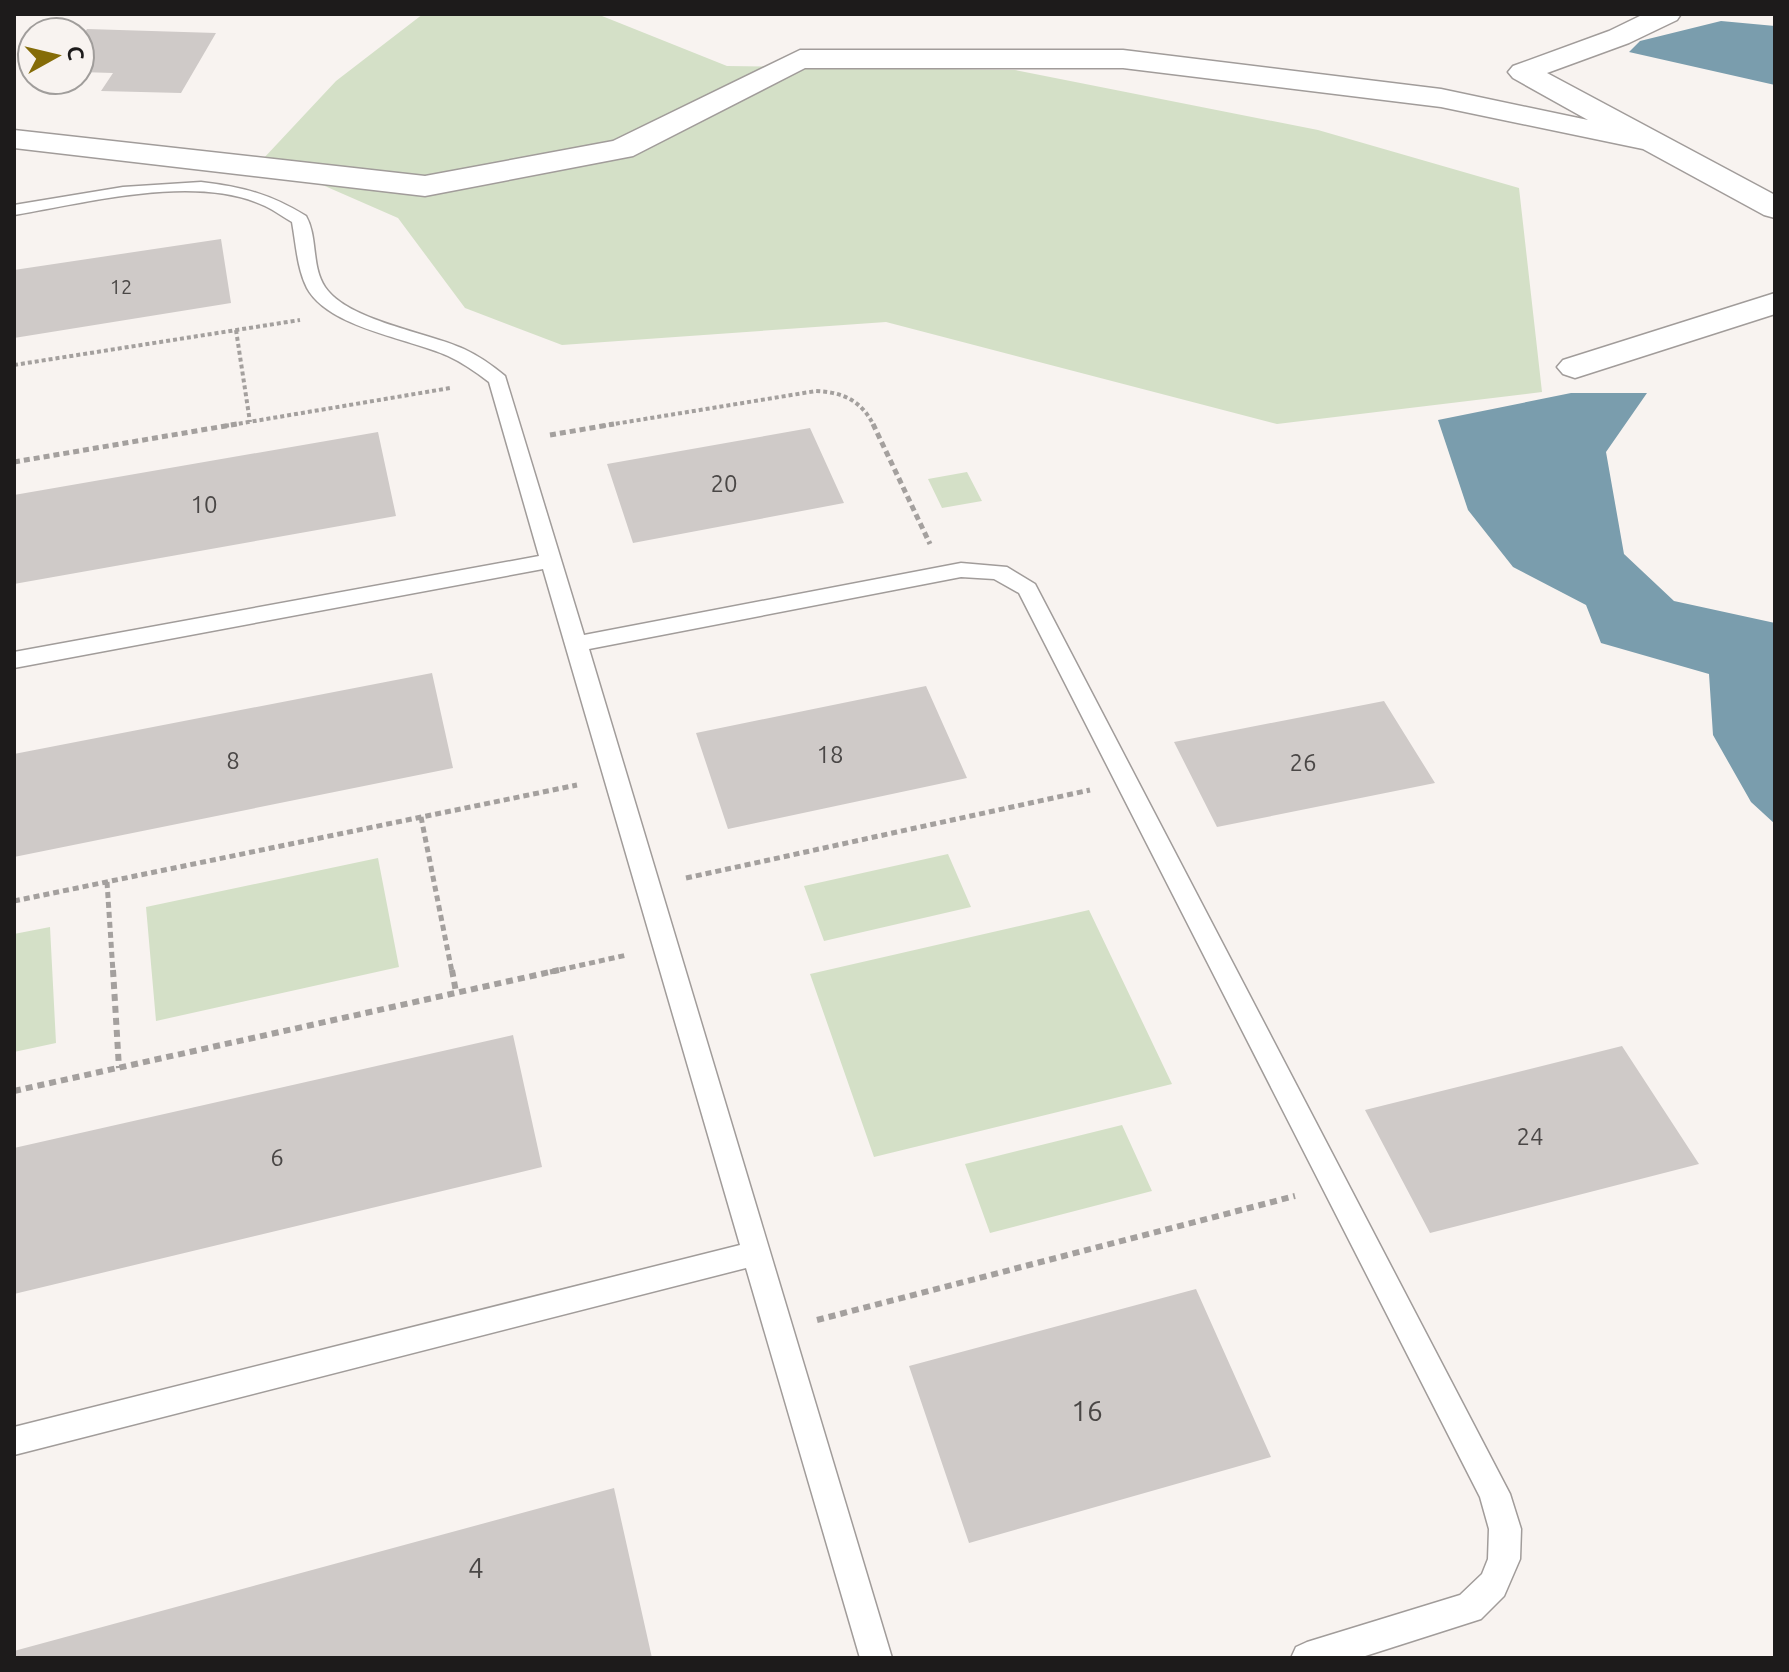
<svg xmlns="http://www.w3.org/2000/svg" width="1789" height="1672" viewBox="0 0 1789 1672" font-family="Ubuntu,sans-serif">
<style>
.green{fill:#d4e0c7}
.water{fill:#7a9dad}
.building{fill:#cfcac8}
.lines{fill:none;stroke-linecap:round;stroke-linejoin:round}
.service-casing{stroke:#a19c9a;stroke-width:3}
.minor-casing{stroke:#a19c9a;stroke-width:3}
.path-far2{stroke:#a4a09e;stroke-width:4;stroke-dasharray:4 3;stroke-linecap:butt}
.path-far1{stroke:#a4a09e;stroke-width:5;stroke-dasharray:6 4;stroke-linecap:butt}
.path{stroke:#a4a09e;stroke-width:6;stroke-dasharray:7 5;stroke-linecap:butt}
.service{fill:#fff;fill-rule:evenodd}
.minor{fill:#fff;fill-rule:evenodd}
.labels{text-anchor:middle;stroke-width:6;stroke-linejoin:round;paint-order:stroke}
.far-number-label{font-size:20px;fill:#4a4746}
.number-label{font-size:24px;fill:#4a4746}
.near-number-label{font-size:28px;fill:#4a4746}
</style>
<rect width="100%" height="100%" fill="#f8f3f0"/>
<path class="green" d="M423 14H597L727 66 1015 70 1318 130 1519 188 1542 392 1277 424 886 322 562 345 465 308 398 218 263 159 336 81Z
M967 472 982 501 942 508 928 479Z
M948 854 971 907 824 941 804 886Z
M378 858 399 967 156 1021 146 907Z
M1089 910 1172 1084 874 1157 810 974Z
M50 927 56 1043 14 1052V934Z
M1122 1125 1152 1191 990 1233 965 1164Z"/>
<path class="water" d="M1721 21 1775 26V85L1629 52 1640 41Z
M1571 393H1647L1606 452 1624 554 1674 601 1775 623V824L1751 802 1713 735 1709 674 1601 643 1586 605 1513 567 1468 510 1438 420Z"/>
<path class="building" d="M87 29 216 33 181 93 101 91 113 73 80 72V40Z
M221 239 231 303 14 338V270Z
M810 428 844 503 633 543 607 464Z
M378 432 396 516 14 584V495Z
M432 673 453 768 14 857V754Z
M926 686 967 778 728 829 696 733Z
M1384 701 1435 783 1217 827 1174 742Z
M513 1035 542 1167 14 1294V1148Z
M1622 1046 1699 1164 1430 1233 1365 1110Z
M1196 1289 1271 1457 969 1543 909 1366Z
M614 1488 652 1658H14V1651Z"/>
<g class="lines">
<g class="service-casing">
<path id="service" d="M201 182C243 187 270 194 306 216 318 237 311 266 325 287 348 321 427 332 464 349 479 356 492 365 505 376L584 635 961 563 1007 567 1035 584 1510 1494 1521 1529 1520 1559 1504 1596 1481 1619 1359 1658H1291L1296 1647 1307 1642 1460 1595 1482 1574 1488 1559 1489 1529 1480 1497 1019 593 994 579 961 577 589 649 892 1658H860L746 1268 14 1455V1427L740 1245 543 569 14 668V652L539 556 489 382C476 372 463 363 448 356 408 338 329 328 307 288 297 268 296 244 292 222 283 217 274 210 265 206 196 173 86 203 14 215V205L123 187Z"/>
</g>
<g class="minor-casing">
<path id="minor" d="M1644 14H1681L1677 20 1629 43 1547 73 1775 195V218L1764 215 1643 149 1441 107 1123 68H805L633 156 425 196 14 148V130L425 176 613 141 800 50H1123L1441 89 1588 120 1513 78 1508 72 1513 66 1609 31Z
M1775 293V314L1575 378 1563 374 1557 367 1563 360Z"/>
</g>
<path class="path-far2" d="M236 330 250 422
M14 365 300 320
M225 426 450 388
M602 426 816 391C843 392 862 401 874 426"/>
<path class="path-far1" d="M873 424 930 544
M550 435 614 424
M14 462 237 424
M421 817 452 972
M686 878 1090 790
M107 882 113 972
M14 901 577 785
M550 972 627 955"/>
<path class="path" d="M113 970 119 1068
M452 970 456 992
M14 1091 559 970
M817 1320 1295 1196"/>
<use href="#service" class="service"/>
<use href="#minor" class="minor"/>
</g>
<g class="labels">
<g class="far-number-label">
<text x="121" y="294">12</text>
</g>
<g class="number-label">
<text x="724" y="492">20</text>
<text x="204" y="513">10</text>
<text x="830" y="763">18</text>
<text x="233" y="769">8</text>
<text x="1303" y="771">26</text>
<text x="1530" y="1145">24</text>
<text x="277" y="1166">6</text>
</g>
<g class="near-number-label">
<text x="1087" y="1421">16</text>
<text x="476" y="1578">4</text>
</g>
</g>
<rect width="1789" height="1672" fill="none" stroke="#1d1b1b" stroke-width="32"/>
<g transform="translate(56 56) rotate(82)"><circle r="38" fill="#f8f3f0" stroke="#a09d9b" stroke-width="2"/>
<path d="M0-6L14 30L0 20L-14 30Z" fill="#856c08"/>
<text y="-12" font-size="22" font-weight="bold" text-anchor="middle" fill="#1d1b1b">С</text>
</g>
</svg>
